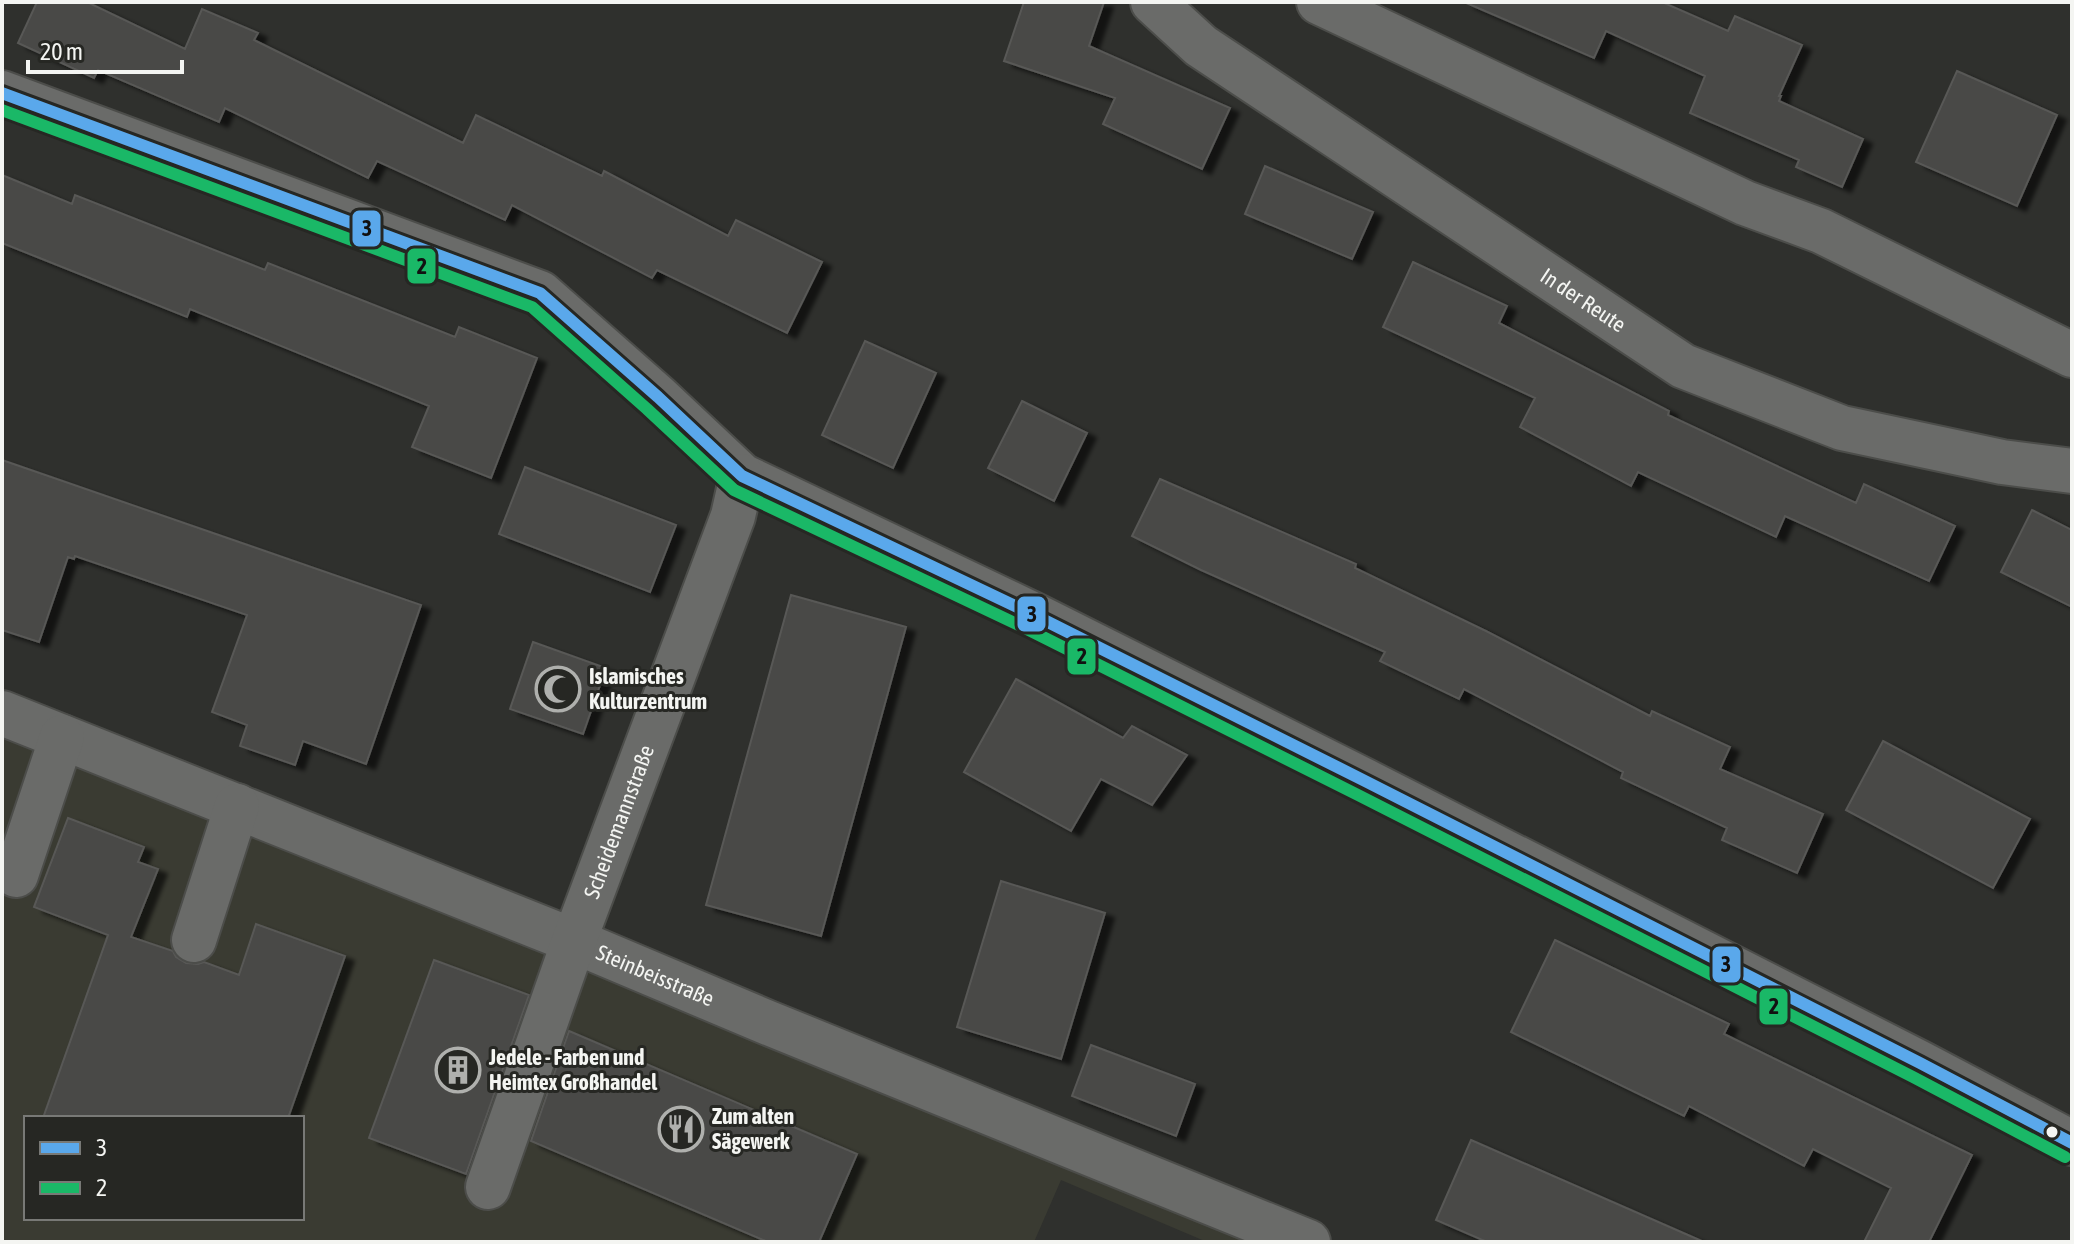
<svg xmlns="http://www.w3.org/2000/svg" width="2074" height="1244" viewBox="0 0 2074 1244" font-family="'Asap Condensed',sans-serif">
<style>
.built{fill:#3a3b32;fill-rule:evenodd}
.building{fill:#494947;stroke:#585856;stroke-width:2;filter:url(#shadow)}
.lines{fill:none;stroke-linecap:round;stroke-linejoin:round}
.minor-casing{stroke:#4c4d4a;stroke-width:48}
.minor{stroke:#6a6b69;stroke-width:44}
.bus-1-casing{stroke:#262723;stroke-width:18}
.bus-2-casing{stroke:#262723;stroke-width:18}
.bus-1{stroke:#5aa8eb;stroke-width:12}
.bus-2{stroke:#1ab867;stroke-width:12}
.bus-dot{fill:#f4f5f2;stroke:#262723;stroke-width:3}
.labels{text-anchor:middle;stroke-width:6;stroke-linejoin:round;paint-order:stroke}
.street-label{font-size:22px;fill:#f4f5f2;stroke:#262723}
.poi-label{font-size:22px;font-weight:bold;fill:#f4f5f2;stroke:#262723;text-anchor:start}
.line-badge{stroke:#262723;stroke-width:3}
.pale-badge-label{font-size:22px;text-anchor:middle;font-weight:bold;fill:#111}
</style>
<defs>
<filter id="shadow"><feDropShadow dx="9" dy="5" stdDeviation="2" flood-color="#0009"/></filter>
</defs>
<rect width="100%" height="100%" fill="#2f302d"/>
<path class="built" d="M2 732 1271 1242H1207L1061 1180 1034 1242H2ZM26 1118H302V1218H26Z"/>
<path class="building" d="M37 2H87L185 49 202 9 258 33 254 40 463 143 476 115 602 176 604 171 728 236 736 220 822 262 787 333 657 270 652 278 512 205 505 220 377 161 368 178 225 108 219 122 98 70 94 78 18 43Z
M1024 2H1104L1089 46 1230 108 1202 169 1103 124 1115 98 1004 61Z
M1464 2H1662L1728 31 1735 16 1802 45 1779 96H1781L1779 101 1863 139 1842 187 1796 167 1799 160 1690 113 1705 76 1606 31 1594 58Z
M1957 71 2057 115 2017 206 1916 162Z
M1265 166 1373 212 1352 259 1245 214Z
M2 175 72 204 75 195 265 270 268 263 455 337 459 327 537 358 491 478 412 447 429 406 190 309 187 317 2 243Z
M1413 262 1507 306 1499 323 1669 411 1668 415 1856 503 1864 484 1955 526 1929 581 1785 516 1776 537 1638 472 1631 486 1520 427 1535 398 1383 327Z
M865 341 936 373 893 468 822 435Z
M1022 401 1087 433 1054 501 988 468Z
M2 460 421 605 366 764 303 741 295 765 240 746 247 725 212 712 247 615 75 556 74 559 68 557 39 642 2 630Z
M525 467 676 525 650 592 499 534Z
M1160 479 1356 564 1355 568 1486 631 1650 716 1652 711 1730 747 1720 769 1823 814 1797 873 1722 840 1727 828 1621 778 1623 772 1464 689 1459 699 1380 661 1385 652 1201 570 1132 536Z
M2032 510 2072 530V607L2001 572Z
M791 595 906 627 821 936 706 905Z
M533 642 606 668 583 734 510 709Z
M1016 679 1123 738 1132 726 1187 755 1152 805 1101 779 1071 831 964 772Z
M1883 741 2030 819 1993 888 1846 810Z
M68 818 144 847 138 862 158 869 131 937 173 951 176 957 186 963 198 964 204 962 239 975 256 924 345 956 288 1118H43L108 935 34 907Z
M1001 881 1105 913 1061 1059 957 1027Z
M1555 940 1729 1024 1724 1034 1972 1155 1929 1242H1864L1891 1188 1813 1149 1804 1166 1689 1106 1684 1116 1511 1032Z
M434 960 529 995 466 1174 369 1138Z
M569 1031 857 1154 819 1242H768L531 1141Z
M1091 1045 1195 1084 1176 1136 1072 1096Z
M1471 1140 1704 1242H1487L1436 1220Z"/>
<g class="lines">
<g class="minor-casing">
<g id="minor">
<path id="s1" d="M1153 2 1201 46 1683 366 1842 428 2002 462 2072 471"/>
<path d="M1319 2 1745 203 1821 231 2072 355"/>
<path d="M2 93 540 293 658 397 742 476 1032 614 1365 781 1920 1063 2072 1143"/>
<path id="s2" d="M2 713 574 941 766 1022 1308 1242"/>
<path d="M16 875 62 737"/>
<path d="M194 940 237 806"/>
<path id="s3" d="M488 1187 574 941 733 516 742 476"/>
</g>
</g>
<use href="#minor" class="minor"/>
<g class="bus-1-casing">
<path id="bus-1" d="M2 93 540 293 658 397 742 476 1032 614 1365 781 1920 1063 2072 1143"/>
</g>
<g class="bus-2-casing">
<path id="bus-2" d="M2 110 532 307 647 409 734 490 1025 628 1358 795 1913 1077 2065 1157"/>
</g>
<use href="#bus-1" class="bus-1"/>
<use href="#bus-2" class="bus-2"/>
</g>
<defs>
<g id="mosque-ring" transform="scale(2.3)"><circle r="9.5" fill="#262723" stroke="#afb0ad" stroke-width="1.5"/><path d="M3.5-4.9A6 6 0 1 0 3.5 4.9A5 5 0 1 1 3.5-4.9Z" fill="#afb0ad"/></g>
<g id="building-ring" transform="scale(2.3)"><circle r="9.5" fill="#262723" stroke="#afb0ad" stroke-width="1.5"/><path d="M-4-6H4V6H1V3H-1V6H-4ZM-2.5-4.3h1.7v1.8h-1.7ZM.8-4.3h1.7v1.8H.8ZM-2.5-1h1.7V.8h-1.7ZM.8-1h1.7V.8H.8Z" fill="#afb0ad"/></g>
<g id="restaurant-ring" transform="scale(2.3)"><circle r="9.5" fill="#262723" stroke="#afb0ad" stroke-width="1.5"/><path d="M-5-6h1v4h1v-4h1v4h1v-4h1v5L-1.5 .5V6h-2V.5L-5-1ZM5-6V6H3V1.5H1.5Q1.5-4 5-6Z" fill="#afb0ad"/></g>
</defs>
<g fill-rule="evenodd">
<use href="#mosque-ring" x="558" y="689"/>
<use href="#building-ring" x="458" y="1070"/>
<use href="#restaurant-ring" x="681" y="1129"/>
</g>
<circle class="bus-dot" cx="2052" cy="1132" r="7"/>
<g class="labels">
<g class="street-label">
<text dy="8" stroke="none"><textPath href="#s1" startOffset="524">In der Reute</textPath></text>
<text dy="8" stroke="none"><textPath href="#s3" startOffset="388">Scheidemannstraße</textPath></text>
<text dy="8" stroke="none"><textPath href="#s2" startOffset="704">Steinbeisstraße</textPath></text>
</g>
<g class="poi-label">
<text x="589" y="684">Islamisches<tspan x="589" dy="25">Kulturzentrum</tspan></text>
<text x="489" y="1065">Jedele - Farben und<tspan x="489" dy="25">Heimtex Großhandel</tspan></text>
<text x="712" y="1124">Zum alten<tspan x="712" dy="25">Sägewerk</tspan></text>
</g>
</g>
<g class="line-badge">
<rect x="351" y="209" width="31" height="39" rx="8" fill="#5aa8eb"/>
<rect x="406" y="247" width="31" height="38" rx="8" fill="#1ab867"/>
<rect x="1016" y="595" width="31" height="38" rx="8" fill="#5aa8eb"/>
<rect x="1066" y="637" width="31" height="39" rx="8" fill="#1ab867"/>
<rect x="1711" y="945" width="31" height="39" rx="8" fill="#5aa8eb"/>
<rect x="1758" y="987" width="31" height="39" rx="8" fill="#1ab867"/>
</g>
<g class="pale-badge-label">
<text x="367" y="236">3</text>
<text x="422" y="274">2</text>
<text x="1032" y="622">3</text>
<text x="1082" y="664">2</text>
<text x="1726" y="972">3</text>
<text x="1774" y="1014">2</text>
</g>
<rect width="2074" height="1244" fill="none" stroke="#f4f5f2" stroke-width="8"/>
<rect x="24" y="1116" width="280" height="104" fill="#262723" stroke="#787976" stroke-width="2"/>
<rect x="40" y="1142" width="40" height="12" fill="#5aa8eb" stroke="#787976" stroke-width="2"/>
<text x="96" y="1156" font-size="24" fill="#f4f5f2">3</text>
<rect x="40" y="1182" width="40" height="12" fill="#1ab867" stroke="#787976" stroke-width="2"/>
<text x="96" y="1196" font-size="24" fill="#f4f5f2">2</text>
<path d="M28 60v12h154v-12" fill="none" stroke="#f4f5f2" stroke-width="4"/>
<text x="40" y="60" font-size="24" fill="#f4f5f2" stroke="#262723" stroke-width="6" paint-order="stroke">20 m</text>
</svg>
